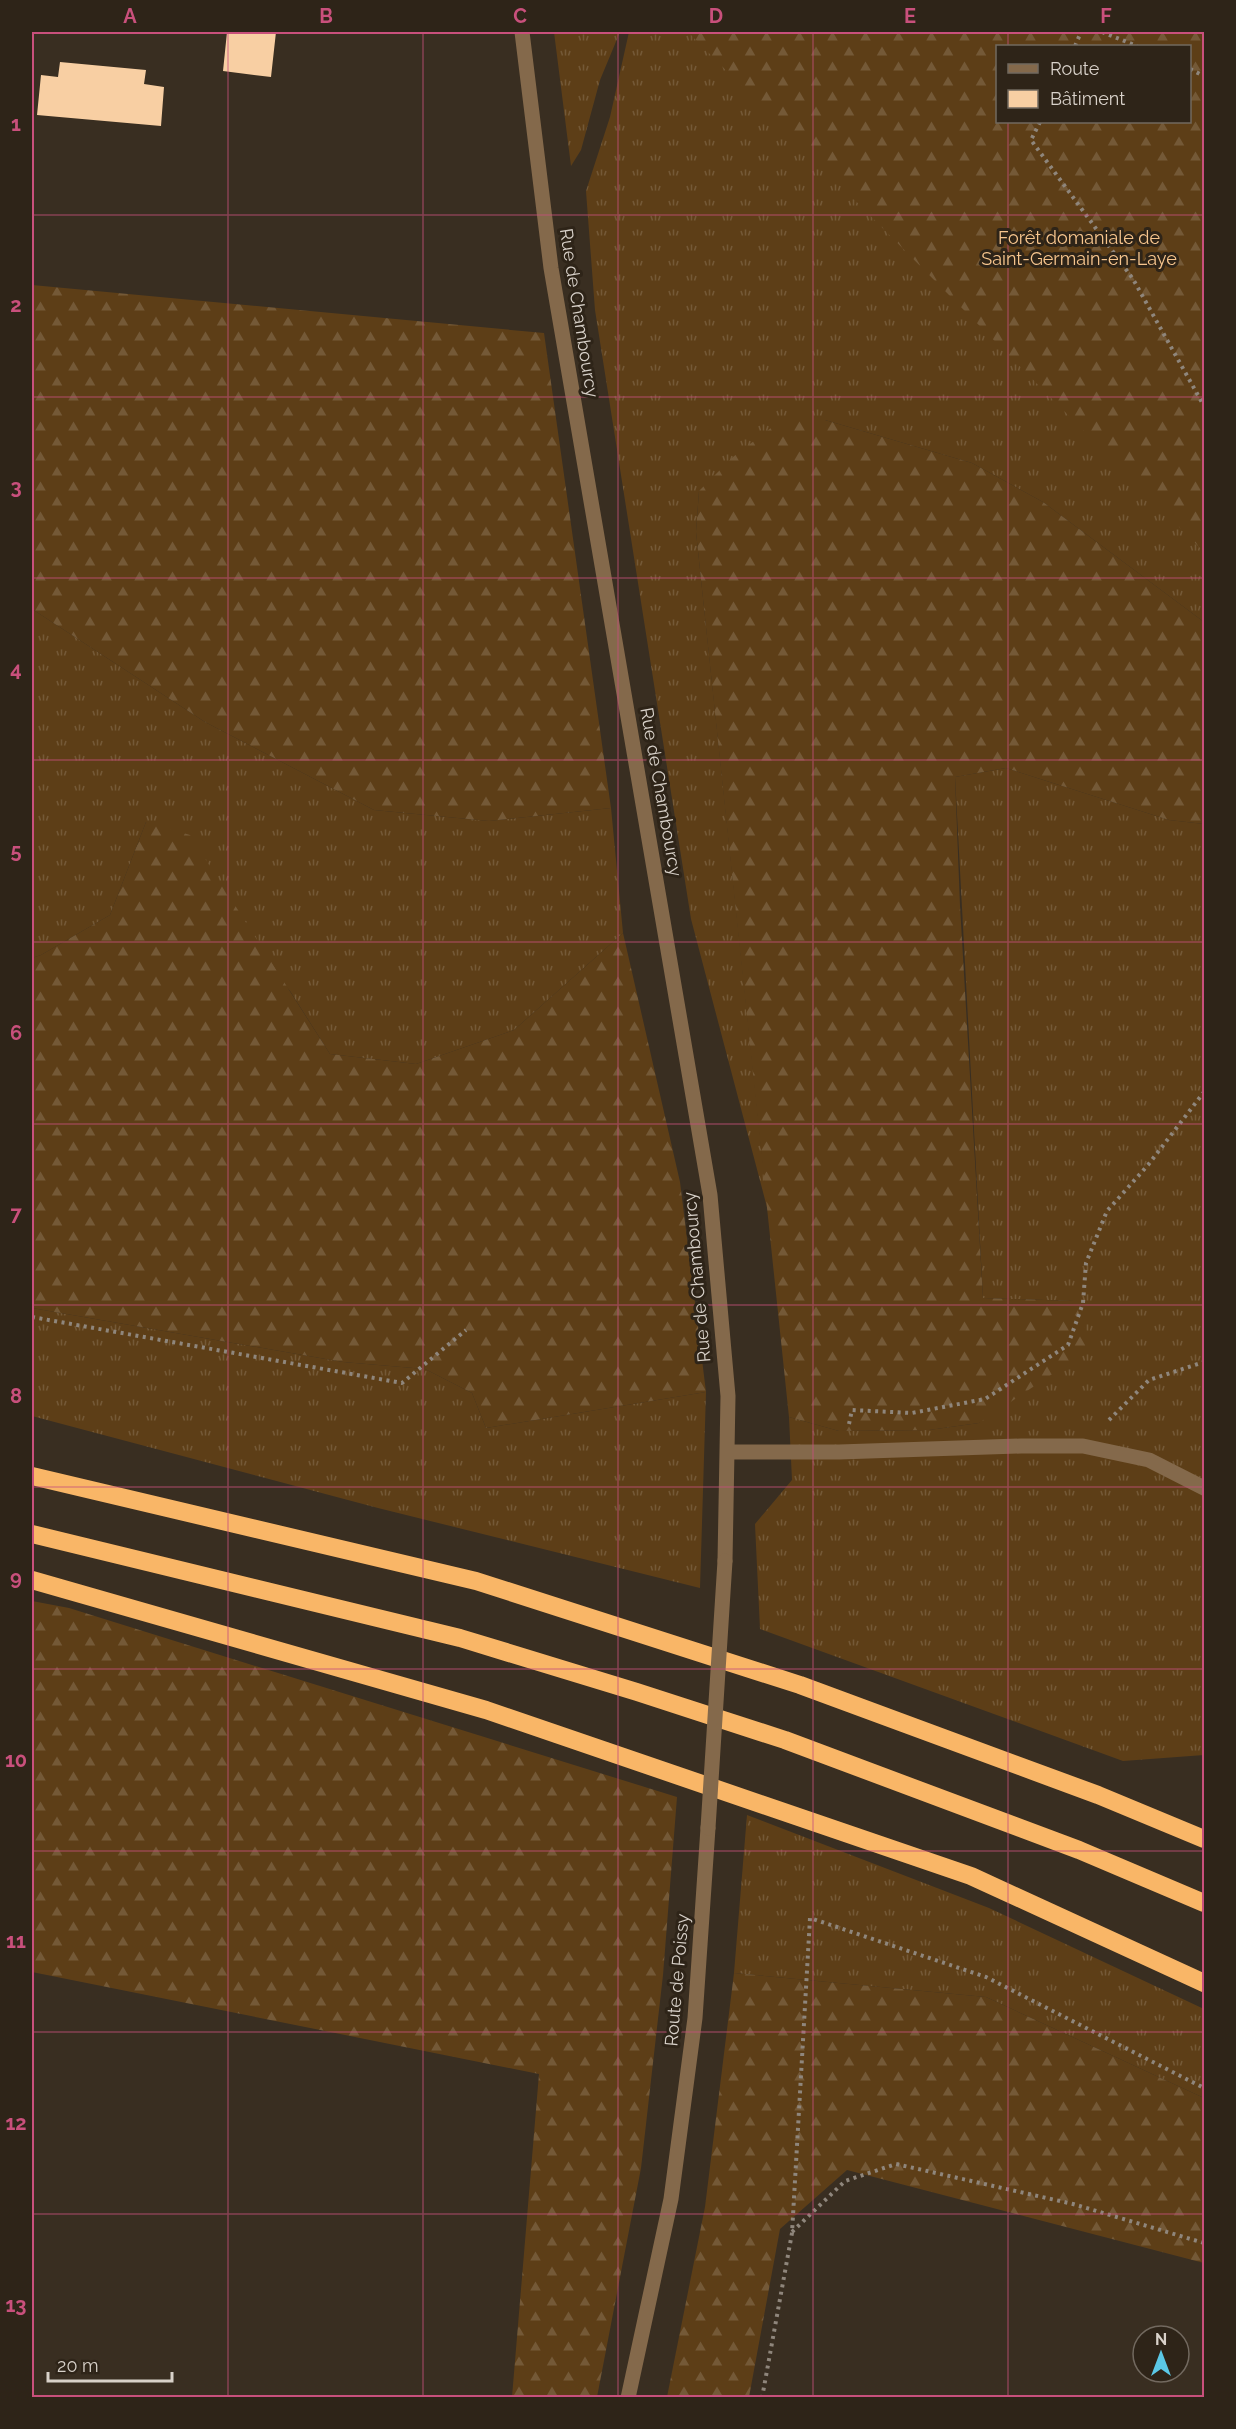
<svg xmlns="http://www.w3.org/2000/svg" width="1236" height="2429" viewBox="0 0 1236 2429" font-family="Raleway,sans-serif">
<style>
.grass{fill:url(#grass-tufts)}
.forest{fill:url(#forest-firs);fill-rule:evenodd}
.building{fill:#f8cfa3}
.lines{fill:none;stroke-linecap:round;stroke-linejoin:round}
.path{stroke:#8f867c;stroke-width:4;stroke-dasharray:3 4.5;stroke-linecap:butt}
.minor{stroke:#84694b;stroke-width:15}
.highway{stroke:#f9b667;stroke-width:18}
.minor-bridge{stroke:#84694b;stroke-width:15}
.grid{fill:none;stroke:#c9507c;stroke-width:1.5;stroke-opacity:0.55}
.labels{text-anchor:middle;stroke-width:6;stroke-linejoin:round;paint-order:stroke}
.park-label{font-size:18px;fill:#f8c68e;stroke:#2e2418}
.street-label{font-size:18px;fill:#d8d1c9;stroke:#2e2418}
.neatline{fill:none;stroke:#c9507c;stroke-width:2}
.grid-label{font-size:20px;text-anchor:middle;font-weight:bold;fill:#c9507c}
</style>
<defs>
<pattern id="grass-tufts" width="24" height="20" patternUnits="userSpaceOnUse" patternTransform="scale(1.5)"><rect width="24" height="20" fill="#5d3e17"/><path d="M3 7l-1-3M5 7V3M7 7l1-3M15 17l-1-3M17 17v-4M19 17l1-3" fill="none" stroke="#745937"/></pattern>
<pattern id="forest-firs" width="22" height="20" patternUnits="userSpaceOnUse" patternTransform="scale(1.5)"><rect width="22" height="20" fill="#5d3e17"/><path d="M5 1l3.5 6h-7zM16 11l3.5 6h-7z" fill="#745937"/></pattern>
</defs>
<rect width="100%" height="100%" fill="#392e21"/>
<path class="grass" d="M554 32H620L600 80 581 150 571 166Z
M629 32H689L1204 540V622L1043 502 972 463 825 420 699 491 696 532 768 1211 691 919 595 310 586 191 610 117Z
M32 609 205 722 374 810 489 821 611 808 623 933 514 1030 416 1064 330 1054 290 991 146 822 110 915 41 955 32 958Z
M1006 768 1169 820 1204 824V1755L1123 1761 760 1629 755 1524 792 1480 789 1417 839 1431 929 1430 979 1423 1074 1301 983 1298 955 777Z
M32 1308 343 1362 425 1369 472 1393 486 1428 706 1392 700 1588 378 1508 32 1416Z
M747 1815 989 1908 1204 2009V2098L986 1997 734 1973Z"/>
<path class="forest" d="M688 32H1204V552ZM998 46H1190V122H998Z
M32 285 544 333 611 808 489 821 374 810 205 722 32 609Z
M825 420 972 463 1043 502 1204 622V824L1169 820 1006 768 955 777 960 906 983 1298 1074 1301 1093 1347 979 1423 929 1430 839 1431 789 1417 696 532 699 491 733 457 780 421Z
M146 822 190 835 330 1054 416 1064 514 1030 623 933 680 1182 706 1392 486 1428 472 1393 425 1369 343 1362 32 1308V958L41 955 110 915Z
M32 1601 69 1608 677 1797 663 1975 641 2168 597 2397H512L539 2074 32 1972Z
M734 1973 986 1997 1204 2098V2263L847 2170 780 2229 749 2397H667L705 2207Z"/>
<path class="building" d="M227 32H276L271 77 223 71Z
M60 62 146 70 144 84 164 87 161 126 37 115 41 75 58 77Z"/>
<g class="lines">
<path class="path" d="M1102 32 1137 46
M1075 46 1081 32
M1190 69 1204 76
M1040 122 1031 140 1133 279 1204 406
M32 1317 402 1383 466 1330
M1109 1420 1149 1380 1204 1362
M849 1424 852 1410 912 1413 985 1399 1068 1345 1083 1303 1086 1263 1107 1211 1148 1165 1204 1092
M792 2232 845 2181 896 2164 1073 2204 1204 2243
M762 2398 792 2233 810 1918 986 1977 1204 2088"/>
<path class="minor" d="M522 32 551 268 710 1195 728 1396 725 1561
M727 1452H839L1021 1446H1083L1149 1460 1204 1488
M628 2398 671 2199 695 2018 708 1828"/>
<path class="highway" d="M32 1476 476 1581 800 1685 1098 1795 1204 1839
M32 1534 460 1638 637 1692 785 1740 1079 1850 1204 1903
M32 1580 486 1710 971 1876 1204 1983"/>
<path class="minor-bridge" d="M708 1828 725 1561"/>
</g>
<path class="grid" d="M228 32V2398M423 32V2398M618 32V2398M813 32V2398M1008 32V46M1008 122V2398M32 215H1204M32 397H1204M32 578H1204M32 760H1204M32 942H1204M32 1124H1204M32 1305H1204M32 1487H1204M32 1669H1204M32 1851H1204M32 2032H1204M32 2214H1204"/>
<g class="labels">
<g class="park-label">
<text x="1079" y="244">Forêt domaniale de<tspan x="1079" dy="21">Saint-Germain-en-Laye</tspan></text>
</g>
<g class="street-label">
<text transform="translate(579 313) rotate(81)" y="6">Rue de Chambourcy</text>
<text transform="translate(661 792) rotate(80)" y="6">Rue de Chambourcy</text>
<text transform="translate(697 1277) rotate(-95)" y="6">Rue de Chambourcy</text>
<text transform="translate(677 1980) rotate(-85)" y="6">Route de Poissy</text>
</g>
</g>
<rect width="1236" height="2429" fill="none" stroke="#2e2418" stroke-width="66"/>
<rect x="996" y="45" width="195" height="78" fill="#2e2418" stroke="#72695f" stroke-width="1.5"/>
<rect x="1008" y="64" width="30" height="9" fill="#84694b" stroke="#72695f" stroke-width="1.5"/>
<text x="1050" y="75" font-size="18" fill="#d8d1c9">Route</text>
<rect x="1008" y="90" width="30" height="18" fill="#f8cfa3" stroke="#72695f" stroke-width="1.5"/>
<text x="1050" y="105" font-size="18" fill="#d8d1c9">Bâtiment</text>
<g transform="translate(1161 2354)"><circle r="28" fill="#2e2418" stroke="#72695f" stroke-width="1.5"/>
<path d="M0-4.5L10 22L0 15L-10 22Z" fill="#5bc8e6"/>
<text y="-9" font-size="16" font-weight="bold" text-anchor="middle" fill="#d8d1c9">N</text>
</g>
<path d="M48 2372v9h124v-9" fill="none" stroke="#d8d1c9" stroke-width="3"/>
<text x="57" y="2372" font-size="18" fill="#d8d1c9" stroke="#2e2418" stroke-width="4.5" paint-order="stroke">20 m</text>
<rect x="33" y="33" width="1170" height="2363" class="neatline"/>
<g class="grid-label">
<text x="130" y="23">A</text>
<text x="326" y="23">B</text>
<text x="520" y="23">C</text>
<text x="716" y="23">D</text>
<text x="910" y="23">E</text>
<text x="1106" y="23">F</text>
<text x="16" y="131">1</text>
<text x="16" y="312">2</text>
<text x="16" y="494">3</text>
<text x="16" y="676">4</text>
<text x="16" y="858">5</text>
<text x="16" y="1040">6</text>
<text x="16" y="1221">7</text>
<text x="16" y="1403">8</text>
<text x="16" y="1585">9</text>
<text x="16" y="1767">10</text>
<text x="16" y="1948">11</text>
<text x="16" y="2130">12</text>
<text x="16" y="2312">13</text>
</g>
</svg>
